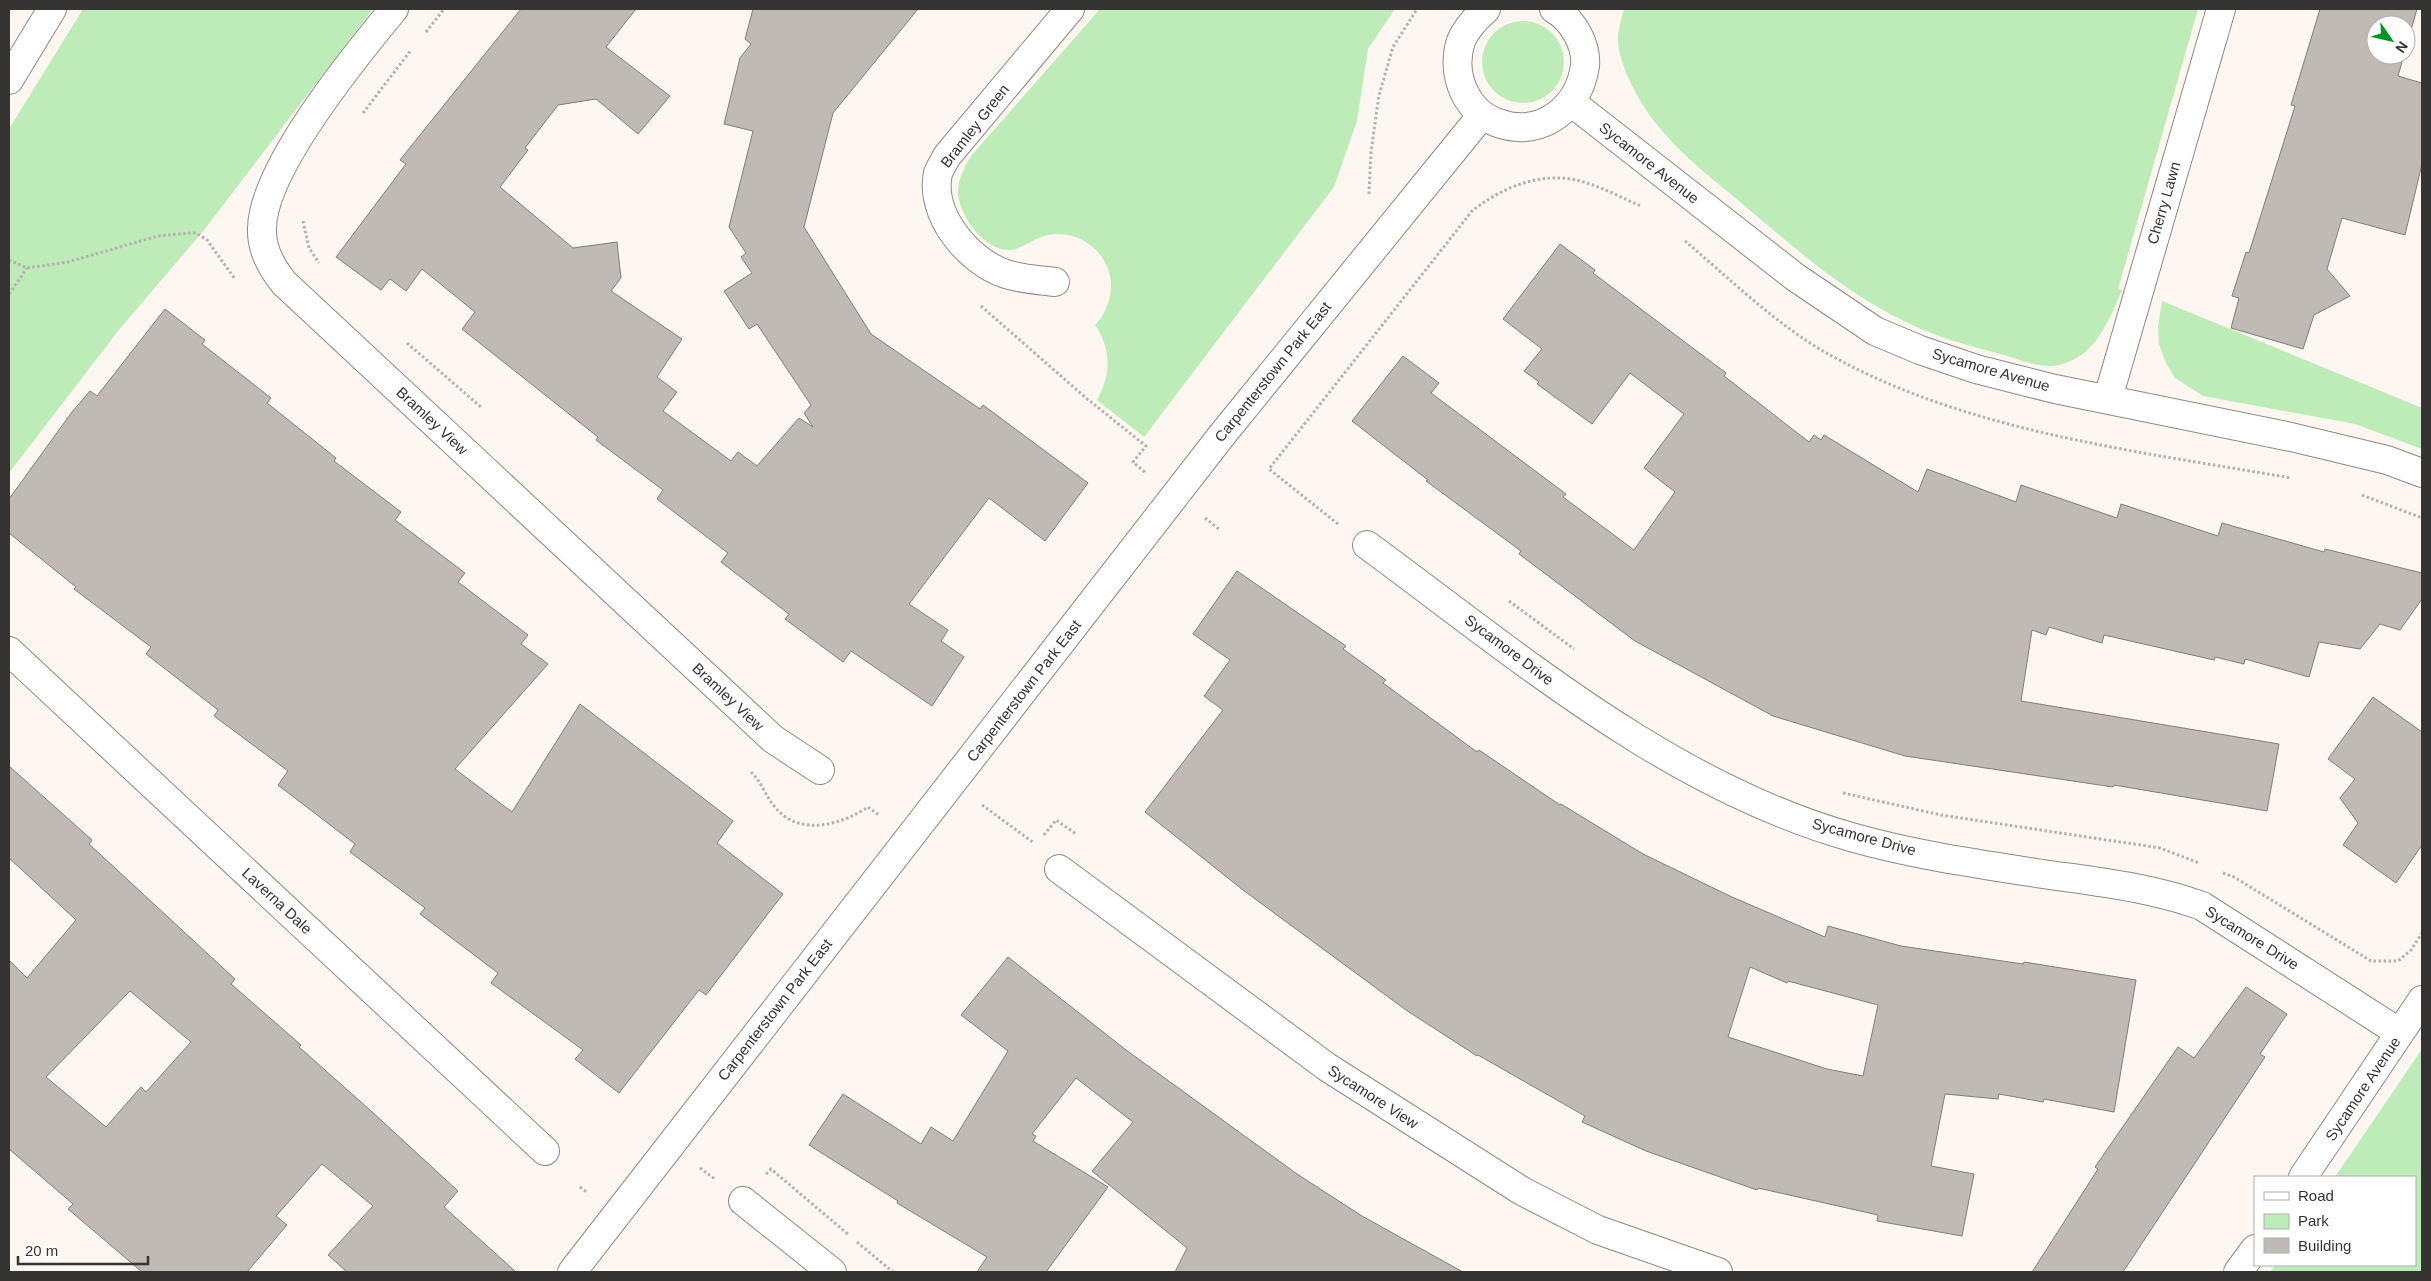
<svg xmlns="http://www.w3.org/2000/svg" width="2431" height="1281" viewBox="0 0 2431 1281" font-family="Arial,sans-serif">
<style>
.green{fill:#bdecb9}
.building{fill:#c0bab5;stroke:#837d79;fill-rule:evenodd}
.lines{fill:none;stroke-linecap:round;stroke-linejoin:round}
.minor-casing{stroke:#8f8985;stroke-width:30}
.tertiary-casing{stroke:#8f8985;stroke-width:30}
.path{stroke:#b6b1ad;stroke-width:3;stroke-dasharray:2.5 2.5;stroke-linecap:butt}
.minor{stroke:#fff;stroke-width:28}
.tertiary{stroke:#fff;stroke-width:28}
.labels{text-anchor:middle;stroke-width:5;stroke-linejoin:round;paint-order:stroke}
.street-label{font-size:15px;fill:#363432;stroke:#fff}
</style>
<rect width="100%" height="100%" fill="#fdf6f1"/>
<path class="green" d="M83 9H373L204 230 118 331 9 473V129Z
M1100 9H1395L1368 49 1357 121 1334 187 1144 437 1097 400C1111 374 1112 350 1095 325 1106 314 1114 293 1110 276 1104 246 1071 226 1041 237 1031 241 1021 249 1010 250 985 251 961 218 958 195 957 181 964 168 971 156Z
M1624 9H2198L2118 289 2122 290C2109 321 2095 357 2059 365 2042 369 2020 360 2004 355 1970 346 1935 337 1904 321 1842 291 1791 245 1739 201 1704 172 1665 142 1641 102 1631 85 1618 59 1618 39 1618 29 1622 18 1624 9Z
M1482 62a41 41 0 1 1 82 0a41 41 0 1 1-82 0Z
M2162 301 2422 408V449L2355 424 2203 396 2175 378 2166 363 2159 344 2158 327Z
M2422 1049V1272H2270L2275 1265H2415V1177H2335Z"/>
<path class="building" d="M521 9H636L606 47 670 96 638 134 596 99 558 105 525 148 528 150 500 187 573 248 617 242 621 278 611 291 682 339 657 377 677 392 663 411 731 461 738 452 757 466 799 418 813 427 804 413 811 405 757 324 749 329 724 291 752 273 741 257 746 253 729 227 753 131 724 124 740 58 751 44 745 39 753 9H918L833 113 804 227 871 334 980 409 983 405 1088 483 1045 541 989 498 909 604 948 630 941 641 964 657 932 706 851 651 843 662 785 619 789 614 721 562 728 553 657 499 663 490 596 440 598 437 462 329 475 312 422 269 406 291 390 279 381 290 336 257 406 164 400 160Z
M2320 9H2417L2406 48V25H2376V55H2404L2398 76 2422 83V164L2405 235 2342 218 2327 269 2350 296 2314 315 2303 349 2231 328 2239 298 2232 296 2246 252 2249 253 2295 106 2291 105Z
M1560 244 1595 270 1593 273 1726 373 1724 376 1809 442 1814 435 1821 440 1824 435 1918 492 1927 469 2016 502 2021 485 2117 518 2121 504 2218 536 2222 523 2324 552 2325 549 2422 573V599L2400 630 2380 624 2360 649 2319 642 2309 677 2245 659 2244 664 2215 657 2214 660 2104 635 2102 643 2049 627 2046 635 2032 630 2021 701 2279 744 2267 811 2114 785 2113 787 1905 756 1773 716 1635 641 1519 554 1521 551 1426 481 1428 480 1352 421 1403 356 1439 383 1431 393 1566 494 1563 497 1634 550 1675 492 1644 468 1684 414 1630 373 1592 424 1537 384 1539 382 1524 371 1542 349 1503 319Z
M165 309 205 340 202 344 271 398 267 403 336 458 334 461 401 512 395 520 465 573 458 582 528 635 521 644 548 664 455 769 512 812 580 704 733 821 717 843 783 894 706 995 699 990 619 1093 575 1059 583 1050 491 983 498 973 420 914 425 908 350 852 355 844 278 785 288 771 214 716 218 710 146 654 151 647 74 589 76 587 9 533V499L72 412 90 391 97 396Z
M1237 571 1346 646 1343 649 1386 680 1383 683 1477 752 1479 750 1560 805 1561 804 1643 854 1732 897 1825 937 1828 926 1901 946 2023 964 2024 962 2136 980 2114 1112 2044 1099 2043 1102 1999 1094 1998 1099 1945 1094 1931 1166 1974 1174 1962 1236 1877 1221 1878 1215 1758 1188 1757 1190 1646 1151 1582 1122 1585 1116 1478 1055 1477 1056 1406 1010 1243 890 1145 812 1223 710 1204 696 1230 660 1193 634ZM1750 967 1787 983 1788 981 1878 1005 1863 1076 1827 1069 1728 1037Z
M2373 697 2422 732V845L2396 883 2343 845 2358 823 2340 798 2355 779 2328 759Z
M9 766 92 840 89 844 235 979 231 984 301 1045 299 1047 370 1110 458 1191 444 1207 516 1272H347L328 1255 373 1206 322 1164 276 1216 287 1225 247 1272H142L68 1209 73 1204 9 1149V960L27 978 76 920 9 858ZM130 991 191 1042 146 1092 141 1087 106 1127 46 1077Z
M1008 957 1126 1050 1297 1174 1362 1216 1463 1272H1175L1187 1248 1092 1171 1133 1122 1076 1078 1032 1134 1036 1136 1033 1141 1108 1187 1046 1272H977L987 1257 897 1203 898 1201 809 1145 843 1094 921 1144 931 1127 953 1141 1008 1051 961 1015Z
M2246 987 2287 1014 2260 1054 2265 1057 2123 1272H2032L2098 1169 2095 1167 2178 1047 2194 1058Z"/>
<g class="lines">
<g class="minor-casing">
<path id="minor" d="M394 9C355 56 263 168 262 228 261 249 271 267 284 283L773 739 820 770
M9 80 52 9
M1571 102 1795 277 1875 331 1920 350 1976 369 2055 389 2291 437 2387 460 2422 473
M1055 282C1039 280 1021 279 1006 274 969 262 929 215 938 173 940 168 944 162 947 156L1070 9
M2108 398 2221 9
M1367 545C1517 655 1668 785 1851 837 1914 855 1978 864 2043 874 2098 882 2149 887 2202 906L2400 1033
M9 651 545 1151
M1059 869 1327 1067 1522 1191 1598 1230 1718 1272
M2303 1177 2422 1000
M743 1201 832 1272
M2238 1272 2255 1249"/>
</g>
<g class="tertiary-casing">
<path id="tertiary" d="M1486 9C1476 18 1466 28 1461 41 1450 74 1466 114 1501 124 1542 137 1579 108 1585 66 1587 45 1573 20 1554 9
M572 1272 1222 435 1482 115"/>
</g>
<path class="path" d="M426 32 444 9
M363 113 411 50
M1369 194 1371 152 1379 95 1393 47 1417 9
M303 221 309 248 319 263
M1685 241C1730 279 1779 327 1830 355 1968 432 2137 451 2291 478
M9 260 27 268 68 262 158 236 190 233H196L207 240 235 279
M9 294 27 268
M981 306 1086 398 1146 446 1133 462 1146 473
M407 343 481 407
M2362 495 2422 518
M1205 518 1220 530
M1338 524 1269 469 1472 211C1501 188 1539 172 1576 180 1598 185 1620 197 1641 206
M1509 601 1574 649
M751 772C762 782 765 796 775 807 799 837 841 825 868 807L880 816
M1843 793 1941 815 2160 848 2199 863
M982 805 1034 843
M1044 835 1056 820 1076 834
M2223 873 2234 877 2371 961H2398L2411 950 2422 933
M700 1168 715 1179
M766 1174 771 1169 849 1235
M580 1187 588 1193
M857 1242 893 1272"/>
<use href="#minor" class="minor"/>
<use href="#tertiary" class="tertiary"/>
</g>
<g class="labels">
<g class="street-label">
<text transform="translate(975 126) rotate(-52)" y="5">Bramley Green</text>
<text transform="translate(1649 163) rotate(38)" y="5">Sycamore Avenue</text>
<text transform="translate(2164 203) rotate(-74)" y="5">Cherry Lawn</text>
<text transform="translate(1991 370) rotate(16)" y="5">Sycamore Avenue</text>
<text transform="translate(1273 372) rotate(-51)" y="5">Carpenterstown Park East</text>
<text transform="translate(432 421) rotate(43)" y="5">Bramley View</text>
<text transform="translate(1509 650) rotate(37)" y="5">Sycamore Drive</text>
<text transform="translate(1024 691) rotate(-52)" y="5">Carpenterstown Park East</text>
<text transform="translate(728 697) rotate(43)" y="5">Bramley View</text>
<text transform="translate(1864 837) rotate(15)" y="5">Sycamore Drive</text>
<text transform="translate(277 901) rotate(43)" y="5">Laverna Dale</text>
<text transform="translate(2252 938) rotate(32)" y="5">Sycamore Drive</text>
<text transform="translate(775 1010) rotate(-52)" y="5">Carpenterstown Park East</text>
<text transform="translate(2363 1089) rotate(-56)" y="5">Sycamore Avenue</text>
<text transform="translate(1373 1097) rotate(33)" y="5">Sycamore View</text>
</g>
</g>
<rect width="2431" height="1281" fill="none" stroke="#363432" stroke-width="20"/>
<rect x="2254" y="1176" width="162" height="90" fill="#ffffff" stroke="#afaead"/>
<rect x="2264" y="1192" width="25" height="8" fill="#ffffff" stroke="#afaead"/>
<text x="2298" y="1201" font-size="15" fill="#363432">Road</text>
<rect x="2264" y="1214" width="25" height="15" fill="#bdecb9" stroke="#afaead"/>
<text x="2298" y="1226" font-size="15" fill="#363432">Park</text>
<rect x="2264" y="1238" width="25" height="15" fill="#c0bab5" stroke="#afaead"/>
<text x="2298" y="1251" font-size="15" fill="#363432">Building</text>
<g transform="translate(2391 40) rotate(124)"><circle r="24" fill="#ffffff" stroke="#afaead"/>
<path d="M0-4L9 19L0 12L-9 19Z" fill="#039328"/>
<text y="-8" font-size="14" font-weight="bold" text-anchor="middle" fill="#363432">N</text>
</g>
<path d="M18 1256v8h130v-8" fill="none" stroke="#363432" stroke-width="2.5"/>
<text x="25" y="1256" font-size="15" fill="#363432" stroke="#ffffff" stroke-width="4" paint-order="stroke">20 m</text>
</svg>
